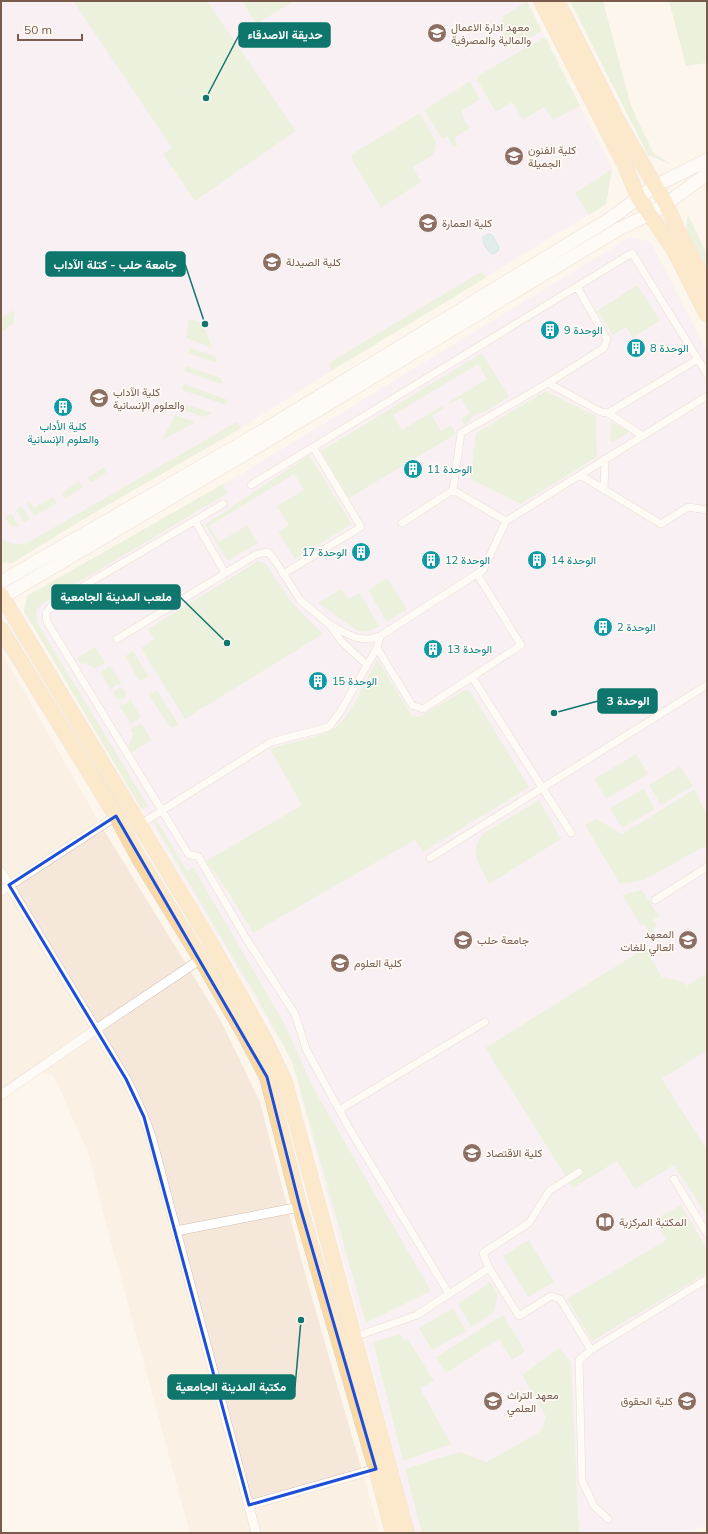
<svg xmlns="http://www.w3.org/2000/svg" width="708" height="1534" viewBox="0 0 708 1534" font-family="Mulish,Vazirmatn,sans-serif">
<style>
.residential{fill:#f5e8da}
.education{fill:#f3e8fa}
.green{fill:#d8ecc9}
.water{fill:#bfe3e8;stroke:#a5d3da}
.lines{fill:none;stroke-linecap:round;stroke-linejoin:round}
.pedestrian-casing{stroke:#d1beb0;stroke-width:8}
.minor-casing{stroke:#d1beb0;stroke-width:10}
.secondary-casing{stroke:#d6c0b0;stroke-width:14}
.primary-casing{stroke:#dad1cd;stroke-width:16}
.pedestrian{stroke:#fff;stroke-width:7}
.minor{stroke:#fff;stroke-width:9}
.secondary{stroke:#fff;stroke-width:13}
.primary{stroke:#fbd9a5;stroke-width:15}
.marked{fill:none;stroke:#1d4ed8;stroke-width:3;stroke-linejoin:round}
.labels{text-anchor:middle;stroke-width:3.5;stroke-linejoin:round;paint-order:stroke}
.education-label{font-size:11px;fill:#785e54;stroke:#fffaf3;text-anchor:start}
.culture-label{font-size:11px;fill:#0d838f;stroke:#fffaf3;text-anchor:start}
.leader{fill:none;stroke:#0f766e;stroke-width:1.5}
.callout-dot{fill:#0f766e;stroke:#fffaf3;stroke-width:1.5}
.callout{fill:#0f766e;stroke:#0f766e;stroke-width:1.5}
.callout-label{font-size:12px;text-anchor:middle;font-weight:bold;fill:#fff}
</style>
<rect width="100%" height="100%" fill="#fdf6ec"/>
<path class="residential" d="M1 651 99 822 221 1021 260 1102 304 1270 380 1533H190L107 1227 89 1155 54 1076 40 1072 1 1098Z"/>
<path class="education" d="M1 1H526L612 169 606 204 331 371 238 430 82 520 12 563 1 562Z
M630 237 651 242 707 352V1526L675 1533H415L292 1061 24 611 27 596 236 477Z"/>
<path class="green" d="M73 1H207L296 131 195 201 163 154 172 148Z
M242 1H294L261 21 268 31 263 34Z
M527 1 542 31 511 48 503 32 501 20 504 16Z
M570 1H603L631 106 654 154 673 165 648 155Z
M669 1H707V63L686 66Z
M545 37 580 106 553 120 544 107 523 120 512 102 496 112 477 80 479 75Z
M470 81 480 99 462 111V116L470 128 454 138 458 145 453 147 447 136 442 139 424 110Z
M420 113 436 142 433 155 413 167 421 182 381 208 352 160V154Z
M612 169 606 204 589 215 575 193Z
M688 215 707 254V273L689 240 686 226Z
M481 272 487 277 331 371 329 364 332 361Z
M637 285 660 320 633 338 626 327 613 335 597 311Z
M14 310V323L1 332V318Z
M189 319 203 323 212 348 186 338Z
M190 348 215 356 217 363 188 353Z
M482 353 509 397 481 414 480 412 469 419 470 421 464 425 461 419 470 413 461 398 450 404 449 402 487 379 478 364 393 415 402 430 442 406 444 408 432 416 441 431 451 425 456 434 349 498 321 451Z
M186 366 221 378 224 385 184 371Z
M184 384 228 400 226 405 182 390Z
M546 391 596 416 597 457 521 504 470 479 476 433Z
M179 402 212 413 205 417 176 408Z
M175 415 196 422 162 440Z
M611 422 628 430V433L613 442 610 440Z
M235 423H238L241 428 82 520 12 563 1 562V538C10 544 16 545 27 543Z
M309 455 352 524 295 559 278 532 289 525 277 506 304 490 294 474 209 526 219 542 247 525 258 543 228 561 205 525Z
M104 467 107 472 91 483 87 478Z
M79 481 83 487 65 499 62 493Z
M223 484 228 493 42 604 36 611 37 622 148 806 142 810 24 611 27 596Z
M53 497 57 503 34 516 27 503 30 502 34 508Z
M21 506 30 519 24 523 16 510Z
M11 513 19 526 13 527 10 525 5 517Z
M258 561 266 564 292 603 323 634 185 719 141 648 154 639 148 629Z
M387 578 407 609 387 622 368 590Z
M341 589 349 599 360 593 379 626 370 631H358L318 603Z
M95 647 105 663 94 669 93 666 82 663 81 664 77 658Z
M133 651 149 677 139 681 125 656Z
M377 659 412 716 419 717 463 691 467 690 471 692 529 787 423 852 415 840 253 933 228 892 206 861 302 805 270 749C290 742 315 739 333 729 350 720 367 677 377 659Z
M110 666 122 684 116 685 111 690 100 672Z
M114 694a6 6 0 1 1 12 0a6 6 0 1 1-12 0Z
M157 690 179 725 171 728 148 694Z
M130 699 141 717 131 724 119 705 126 704Z
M141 723 152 740 132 752 128 745 130 743 133 733 130 730Z
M636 754 648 774 606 799 594 779Z
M680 766 693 786 661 805 649 785Z
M644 789 655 809 622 828 610 808Z
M695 789 707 817V845L644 880 620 884 585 825 597 819 622 834Z
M539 800 561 839 489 884C480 865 467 853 484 833Z
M156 819 187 871 193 867 284 1023 313 1087 431 1291 366 1323 292 1061 257 998 153 822Z
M642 890 659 916 653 920 657 926 653 929 659 938 654 941 645 925H641L622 895Z
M645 948 662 977 685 982 687 986 707 973V1050L662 1079 707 1150V1216L674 1165 635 1189 617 1161 573 1188 485 1048Z
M681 1205 707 1249V1273L592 1341 567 1299 666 1240 654 1220Z
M529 1240 554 1282 528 1297 503 1256Z
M490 1282 498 1294 494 1312 471 1327 458 1304Z
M453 1308 466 1331 432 1350 419 1328Z
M503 1315 525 1351 512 1360 499 1339 446 1373 436 1357Z
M400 1334 404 1341 408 1339 434 1381 420 1388 451 1444 403 1461 373 1342Z
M559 1348 571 1362 579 1533H422L405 1469 459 1452 487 1462 541 1431 546 1417 522 1375Z"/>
<path class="water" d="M489 234 492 235 499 247 498 251 492 254C487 251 482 243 483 237Z"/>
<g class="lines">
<g class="pedestrian-casing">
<path id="pedestrian" d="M548 383 604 348 607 339 577 287
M608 413 643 436
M580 475 661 524 688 507 707 510
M251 485 632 253 707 374
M604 490 605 459
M223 504 53 604 46 613 47 622 189 855 198 856 247 940 295 1014 306 1049 349 1128 449 1294 417 1315 363 1334
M195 521 225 573
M506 521 453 490 461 433 548 383 601 412 608 413 698 359
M402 523 453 490
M283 574 361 527 313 447
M330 625C349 634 359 644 380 636
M117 639 257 554 268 552 276 562 300 600 330 625 341 641 367 665
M377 648 412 705 423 709 472 677 571 833
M472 677 521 645 477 574
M147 820 271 742 329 727 340 712 377 648 380 636 483 570 506 521 707 396
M430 858 707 685
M655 900 707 867
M339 1110 485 1022
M674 1179 707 1234
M489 1268 483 1253 529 1223 549 1191 579 1172
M449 1294 489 1268 519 1316 551 1296 560 1299 591 1350 707 1279
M591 1350 579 1360 582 1481 594 1506 608 1519"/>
</g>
<g class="minor-casing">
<path id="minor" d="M1 872 126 1079C136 1098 144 1116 151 1136L256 1533
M1 891 116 816
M1 1095 95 1030 201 959
M176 1231 300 1207
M249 1505 376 1469"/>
</g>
<g class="secondary-casing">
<path id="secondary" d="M1 582 254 436 611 218 655 186 707 160
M1 598 260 445 619 229 650 214 666 204 707 174"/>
</g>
<g class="primary-casing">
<path id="primary" d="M541 1 625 165 638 197 674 250 707 315
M557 1 621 127 666 204 682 239 707 287
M1 595 208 938 264 1038 285 1082 407 1533
M1 629 116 816 140 860 201 959 246 1037 267 1077 300 1207 376 1469 393 1533"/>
</g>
<use href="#pedestrian" class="pedestrian"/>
<use href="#minor" class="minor"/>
<use href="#secondary" class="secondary"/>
<use href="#primary" class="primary"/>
</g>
<path d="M0 0H708V1534H0ZM116 816 267 1077 300 1207 376 1469 249 1505 144 1117 126 1079 9 885Z" fill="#fdf6ec" fill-opacity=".55" fill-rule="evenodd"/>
<path class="marked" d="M116 816 267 1077 300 1207 376 1469 249 1505 144 1117 126 1079 9 885Z"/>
<defs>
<g id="university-disc" transform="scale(1)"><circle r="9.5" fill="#8d6e63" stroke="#fffaf3"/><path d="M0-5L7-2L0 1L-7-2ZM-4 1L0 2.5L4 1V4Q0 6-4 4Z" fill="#fff"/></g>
<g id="building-disc" transform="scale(1)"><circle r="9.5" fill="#0f9aa8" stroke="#fffaf3"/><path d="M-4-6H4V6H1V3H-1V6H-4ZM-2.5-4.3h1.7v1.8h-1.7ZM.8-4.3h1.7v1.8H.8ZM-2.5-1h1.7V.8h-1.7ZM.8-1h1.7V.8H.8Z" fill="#fff"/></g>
<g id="library-disc" transform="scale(1)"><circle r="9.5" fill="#8d6e63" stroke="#fffaf3"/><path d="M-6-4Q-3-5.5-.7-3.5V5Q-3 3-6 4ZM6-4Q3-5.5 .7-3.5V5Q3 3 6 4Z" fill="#fff"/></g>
</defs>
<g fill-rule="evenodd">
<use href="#university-disc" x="437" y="33"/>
<use href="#university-disc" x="514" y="156"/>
<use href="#university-disc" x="428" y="223"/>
<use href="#university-disc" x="272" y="262"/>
<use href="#building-disc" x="550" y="330"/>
<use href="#building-disc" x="636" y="348"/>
<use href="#university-disc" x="99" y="398"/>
<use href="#building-disc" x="63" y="407"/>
<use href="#building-disc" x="413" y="469"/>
<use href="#building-disc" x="361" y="552"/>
<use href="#building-disc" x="431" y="560"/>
<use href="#building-disc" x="537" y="560"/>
<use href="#building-disc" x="603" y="627"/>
<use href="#building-disc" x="433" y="649"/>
<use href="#building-disc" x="318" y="681"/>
<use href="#university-disc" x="463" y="940"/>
<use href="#university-disc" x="688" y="940"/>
<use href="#university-disc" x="340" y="963"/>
<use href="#university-disc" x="472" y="1153"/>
<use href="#library-disc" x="605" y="1222"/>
<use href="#university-disc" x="493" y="1401"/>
<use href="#university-disc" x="687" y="1401"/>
</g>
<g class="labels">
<g class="education-label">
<text x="451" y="31">معهد ادارة الاعمال<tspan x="451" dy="13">والمالية والمصرفية</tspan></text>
<text x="528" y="154">كلية الفنون<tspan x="528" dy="13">الجميلة</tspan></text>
<text x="442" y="227">كلية العمارة</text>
<text x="286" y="266">كلية الصيدلة</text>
<text x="113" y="396">كلية الآداب<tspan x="113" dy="13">والعلوم الإنسانية</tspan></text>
<text x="674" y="938" text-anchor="end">المعهد<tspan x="674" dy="13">العالي للغات</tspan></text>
<text x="477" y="944">جامعة حلب</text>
<text x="354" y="967">كلية العلوم</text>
<text x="486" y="1157">كلية الاقتصاد</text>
<text x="619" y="1226">المكتبة المركزية</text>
<text x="507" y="1399">معهد التراث<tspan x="507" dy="13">العلمي</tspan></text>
<text x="673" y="1405" text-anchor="end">كلية الحقوق</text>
</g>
<g class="culture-label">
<text x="564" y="334">الوحدة 9</text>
<text x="650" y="352">الوحدة 8</text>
<text x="63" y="430" text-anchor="middle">كلية الأداب<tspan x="63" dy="13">والعلوم الإنسانية</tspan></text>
<text x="427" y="473">الوحدة 11</text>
<text x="347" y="556" text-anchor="end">الوحدة 17</text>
<text x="445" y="564">الوحدة 12</text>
<text x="551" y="564">الوحدة 14</text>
<text x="617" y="631">الوحدة 2</text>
<text x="447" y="653">الوحدة 13</text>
<text x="332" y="685">الوحدة 15</text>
</g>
</g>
<path class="leader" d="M206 98L239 35M205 324L185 264M227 643L180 597M554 713L598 701M301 1320L295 1387"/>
<g class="callout-dot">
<circle cx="206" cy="98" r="4"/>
<circle cx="205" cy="324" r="4"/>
<circle cx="227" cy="643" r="4"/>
<circle cx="554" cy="713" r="4"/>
<circle cx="301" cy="1320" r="4"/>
</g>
<g class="callout">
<rect x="239" y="23" width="91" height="24" rx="4"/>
<rect x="46" y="252" width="139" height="24" rx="4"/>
<rect x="52" y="585" width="128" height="24" rx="4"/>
<rect x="598" y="689" width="59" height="24" rx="4"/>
<rect x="168" y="1375" width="127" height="24" rx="4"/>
</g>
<g class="callout-label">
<text x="285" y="39">حديقة الاصدقاء</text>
<text x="115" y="269">جامعة حلب - كتلة الآداب</text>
<text x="116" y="601">ملعب المدينة الجامعية</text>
<text x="628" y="705">الوحدة 3</text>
<text x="231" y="1391">مكتبة المدينة الجامعية</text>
</g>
<rect width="708" height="1534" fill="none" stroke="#7a5c4d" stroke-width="4"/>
<path d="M18 34v6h64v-6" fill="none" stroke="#7a5c4d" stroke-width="2"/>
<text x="24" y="34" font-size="12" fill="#7a5c4d" stroke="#fffaf3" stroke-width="3" paint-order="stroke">50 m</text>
</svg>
